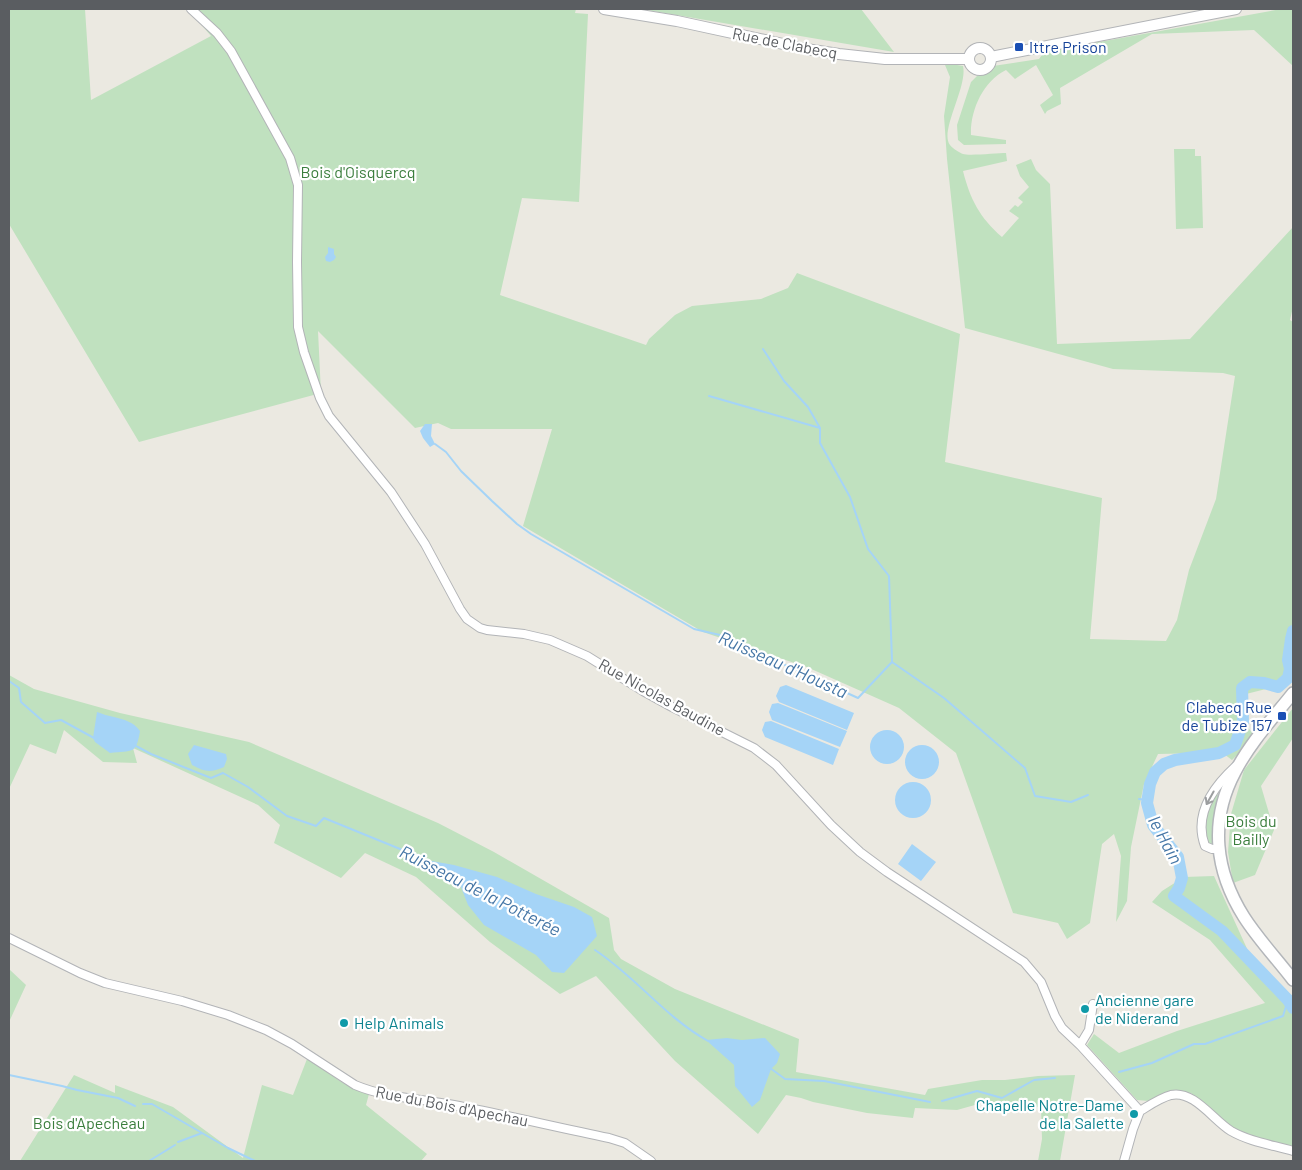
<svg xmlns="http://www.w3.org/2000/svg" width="1302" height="1170" viewBox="0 0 1302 1170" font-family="Barlow,sans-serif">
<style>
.green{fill:#c0e1bf}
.water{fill:#a5d4f7}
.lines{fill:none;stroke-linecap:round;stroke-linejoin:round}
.stream{stroke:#a5d4f7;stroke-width:2}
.river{stroke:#a5d4f7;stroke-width:12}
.minor-casing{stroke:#b2b4b7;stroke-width:10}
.tertiary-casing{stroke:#b2b4b7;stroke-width:12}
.secondary-casing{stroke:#b3b6ba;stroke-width:14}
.minor{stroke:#fff;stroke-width:8}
.tertiary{stroke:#fff;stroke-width:10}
.secondary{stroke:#fff;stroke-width:11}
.oneway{stroke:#9c9ea0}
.transit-dot{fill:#1a4fb4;stroke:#fff;stroke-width:2}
.culture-dot{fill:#0f9aa8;stroke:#fff;stroke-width:2}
.labels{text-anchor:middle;stroke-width:4.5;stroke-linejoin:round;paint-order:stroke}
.street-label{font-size:16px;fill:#5a5d61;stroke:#fff}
.transit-label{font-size:16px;fill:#164399;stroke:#fff;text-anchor:start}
.park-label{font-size:16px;fill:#3b7e3d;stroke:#fff}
.culture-label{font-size:16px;fill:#0d838f;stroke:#fff;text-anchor:start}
.water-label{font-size:18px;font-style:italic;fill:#4576a6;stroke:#fff}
</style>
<rect width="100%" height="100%" fill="#ebe9e1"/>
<path class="green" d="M9 9H85L91 100 211 36 188 9H576L575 13 588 14 579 202 522 198 500 295 646 345 649 339 675 315 692 306 761 299 788 288 797 273 960 334 945 462 1102 498 1090 639 1166 641 1177 620 1189 570 1216 499 1235 376 1223 373 1113 369 965 328 947 159 944 116 950 77 945 65 951 64 963 66C968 86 939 132 950 145 952 148 960 153 963 154 969 156 998 153 1006 153L1007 161 963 171C970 199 980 218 1002 237L1019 218 1009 211 1015 205 1018 207 1023 202 1018 198 1029 187 1020 176 1016 165 1031 159 1036 170 1050 184 1057 344 1190 339 1293 227V307L1290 320 1293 322V643L1292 650 1293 670 1278 686 1246 694V726L1255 735 1240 752 1232 760 1224 754 1213 758 1205 753 1158 754 1144 784 1131 847 1127 901 1116 922 1121 856 1114 834 1102 844 1090 923 1067 939 1058 923 1013 913 956 753 899 708 809 668 703 632 523 526 552 429H451L438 423 415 428 318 331 321 393 139 442 9 224Z
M641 9H861L894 52Z
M1281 9H1293V66L1254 30 1152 34 1060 88 1061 104 1047 111 1045 114 1040 105 1053 95 1036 65 1015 79 1006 70C983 81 970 111 971 135L1006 140V144L964 145 958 140 957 125 971 82 977 76 988 72 993 66 1039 59 1044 52Z
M1174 149H1195V156H1201L1203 228 1176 229Z
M9 675 34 689 120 713 249 742 438 823 494 852 609 918 614 950 621 959 675 989 799 1039 796 1072 925 1095 928 1089 982 1080H1005L1038 1076 1075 1075 1060 1161H1038L1042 1139 1041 1107 982 1103 957 1110 915 1108 913 1118 867 1113 813 1102 801 1098 786 1095 758 1134 675 1061 596 976 560 994 490 942 416 877 365 853 341 878 274 843 280 825 258 805 133 748 137 763 103 762 64 730 56 754 30 744 9 789Z
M1293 708V738L1261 786 1274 830 1255 875 1233 883 1228 852 1231 814 1244 770Z
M1215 794 1219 795C1213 812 1212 829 1212 847L1208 846C1200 825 1205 813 1215 794Z
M1214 876 1249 953 1293 997V1147L1250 1135 1229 1126 1191 1093 1169 1091 1149 1101 1137 1100 1087 1045 1094 1034 1119 1053 1177 1031 1265 1003 1210 940 1152 902 1162 891 1184 877Z
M9 969 26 985 9 1022Z
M307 1059C326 1070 348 1090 369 1094L366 1105 427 1154 421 1161H20L74 1075 115 1093V1085L173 1107 243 1158 262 1085 293 1095Z"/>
<path class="water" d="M328 247 334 249V254L336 257 334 260 330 262 326 261 325 257 328 253Z
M425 424H432L431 436 435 444 430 447 423 438 420 431Z
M786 685 854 713 847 730 779 702 776 696 780 687Z
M778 703 847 731 840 747 772 720 769 712 772 704Z
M97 712C103 714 108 716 114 717 124 720 133 721 140 731 136 755 133 750 110 753L95 742 93 738Z
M771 721 839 749 833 765 765 737 762 730 765 722Z
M870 747a17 17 0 1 1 34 0a17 17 0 1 1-34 0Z
M905 762a17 17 0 1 1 34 0a17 17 0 1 1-34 0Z
M194 745 226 754 227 759 224 767C210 773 205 772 192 765L188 754Z
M895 800a18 18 0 1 1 36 0a18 18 0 1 1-36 0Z
M912 844 936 862 921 881 898 864Z
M426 860 454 865 497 877 536 894 574 907 592 917 597 936 564 973 552 972 536 955 484 925 468 905 459 882 440 875Z
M727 1038 742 1040 765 1038 780 1054 777 1063 771 1069 760 1100 752 1107 735 1086 734 1065 706 1040Z"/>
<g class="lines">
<path class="stream" d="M763 349 784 381 808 407 820 428
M709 396 820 428V443L850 497 868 549 889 576 892 661
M435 444 446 452 461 471 492 501 517 524 531 534 694 629 720 635 737 646 790 667 858 698 892 662 944 698 1025 768 1035 796 1071 802 1088 795
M9 681 19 688 21 702 45 723 61 720 94 738
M136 746 151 754 211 778 223 773 248 787 287 816 316 826 324 818 427 860
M1139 799 1147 800
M595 950C636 977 665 1017 708 1041
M770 1068 785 1079 824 1081 930 1102
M1119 1072 1152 1063 1194 1044H1205L1283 1016 1288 1000
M9 1075 62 1086 77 1090 118 1098 135 1106
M942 1101 977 1091 1002 1098 1034 1080 1055 1078
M143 1104H152L228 1148 255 1161
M178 1142 202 1133
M149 1161 175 1145"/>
<path class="river" d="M1293 631 1291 639 1288 660 1290 669 1288 678 1278 687 1264 683 1250 682 1242 688 1243 722 1235 745 1219 753 1175 760 1164 764 1155 772 1150 784 1147 803 1153 825 1178 857 1182 878 1179 888 1174 896 1222 931 1288 1000 1293 1008"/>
<g class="minor-casing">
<path id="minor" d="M191 9 217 33 231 51 290 158 298 185 297 262 298 327 304 352 320 398 329 416 391 492 425 544 460 609 467 619 480 628 487 630 524 634 550 640 587 656 643 691 672 707 754 748 776 765 831 825 860 852 887 872 1024 962 1041 982 1055 1016 1062 1028 1080 1045 1140 1111
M1218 849H1212L1205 846C1193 814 1214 786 1236 766
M9 938 80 973 105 983 182 1001 228 1015 266 1030 292 1044 355 1085C386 1098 416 1098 448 1104 502 1114 555 1127 609 1138L625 1143 651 1161
M1080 1045 1089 1030 1093 1004
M1140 1111C1150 1105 1160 1098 1171 1095 1194 1090 1213 1120 1231 1131 1250 1142 1273 1145 1293 1151
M1124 1161 1133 1129 1140 1111"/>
</g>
<g class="tertiary-casing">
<path id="tertiary" d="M604 9 677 21 806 49 839 54 885 59H968
M969 59a11 11 0 1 1 22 0a11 11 0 1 1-22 0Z
M991 57 1236 9"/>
</g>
<g class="secondary-casing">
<path id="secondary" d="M1293 693C1273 718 1250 743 1235 772 1209 821 1215 871 1244 917 1258 939 1277 959 1293 980"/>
</g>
<use href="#minor" class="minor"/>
<use href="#tertiary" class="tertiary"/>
<use href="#secondary" class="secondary"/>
</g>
<defs><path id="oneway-shaft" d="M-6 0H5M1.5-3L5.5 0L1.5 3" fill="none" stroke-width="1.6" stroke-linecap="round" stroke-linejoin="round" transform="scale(1.25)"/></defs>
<use class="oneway" href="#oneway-shaft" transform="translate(1210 798) rotate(119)"/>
<g class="transit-dot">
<rect x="1014" y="42" width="10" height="10" rx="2.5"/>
<rect x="1277" y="711" width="10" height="10" rx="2.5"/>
</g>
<g class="culture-dot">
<circle cx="1085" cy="1009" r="5"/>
<circle cx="344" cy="1023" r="5"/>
<circle cx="1134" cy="1114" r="5"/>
</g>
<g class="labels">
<g class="street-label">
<text transform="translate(785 43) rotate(11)" y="6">Rue de Clabecq</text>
<text transform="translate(662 697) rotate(29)" y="6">Rue Nicolas Baudine</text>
<text transform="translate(452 1106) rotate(11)" y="6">Rue du Bois d'Apechau</text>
</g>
<g class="transit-label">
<text x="1029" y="53">Ittre Prison</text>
<text x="1272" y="713" text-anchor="end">Clabecq Rue<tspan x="1272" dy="18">de Tubize 157</tspan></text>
</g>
<g class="park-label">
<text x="358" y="178">Bois d'Oisquercq</text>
<text x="1251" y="827">Bois du<tspan x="1251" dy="18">Bailly</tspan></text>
<text x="89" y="1129">Bois d'Apecheau</text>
</g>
<g class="culture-label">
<text x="1095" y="1006">Ancienne gare<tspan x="1095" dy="18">de Niderand</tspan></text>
<text x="354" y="1029">Help Animals</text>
<text x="1124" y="1111" text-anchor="end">Chapelle Notre-Dame<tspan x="1124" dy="18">de la Salette</tspan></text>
</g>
<g class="water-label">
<text transform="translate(783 665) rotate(24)" y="6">Ruisseau d'Housta</text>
<text transform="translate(1165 840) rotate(62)" y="6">le Hain</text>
<text transform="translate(480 891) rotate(27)" y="6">Ruisseau de la Potterée</text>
</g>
</g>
<rect width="1302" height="1170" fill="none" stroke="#5a5d61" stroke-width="20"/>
</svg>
